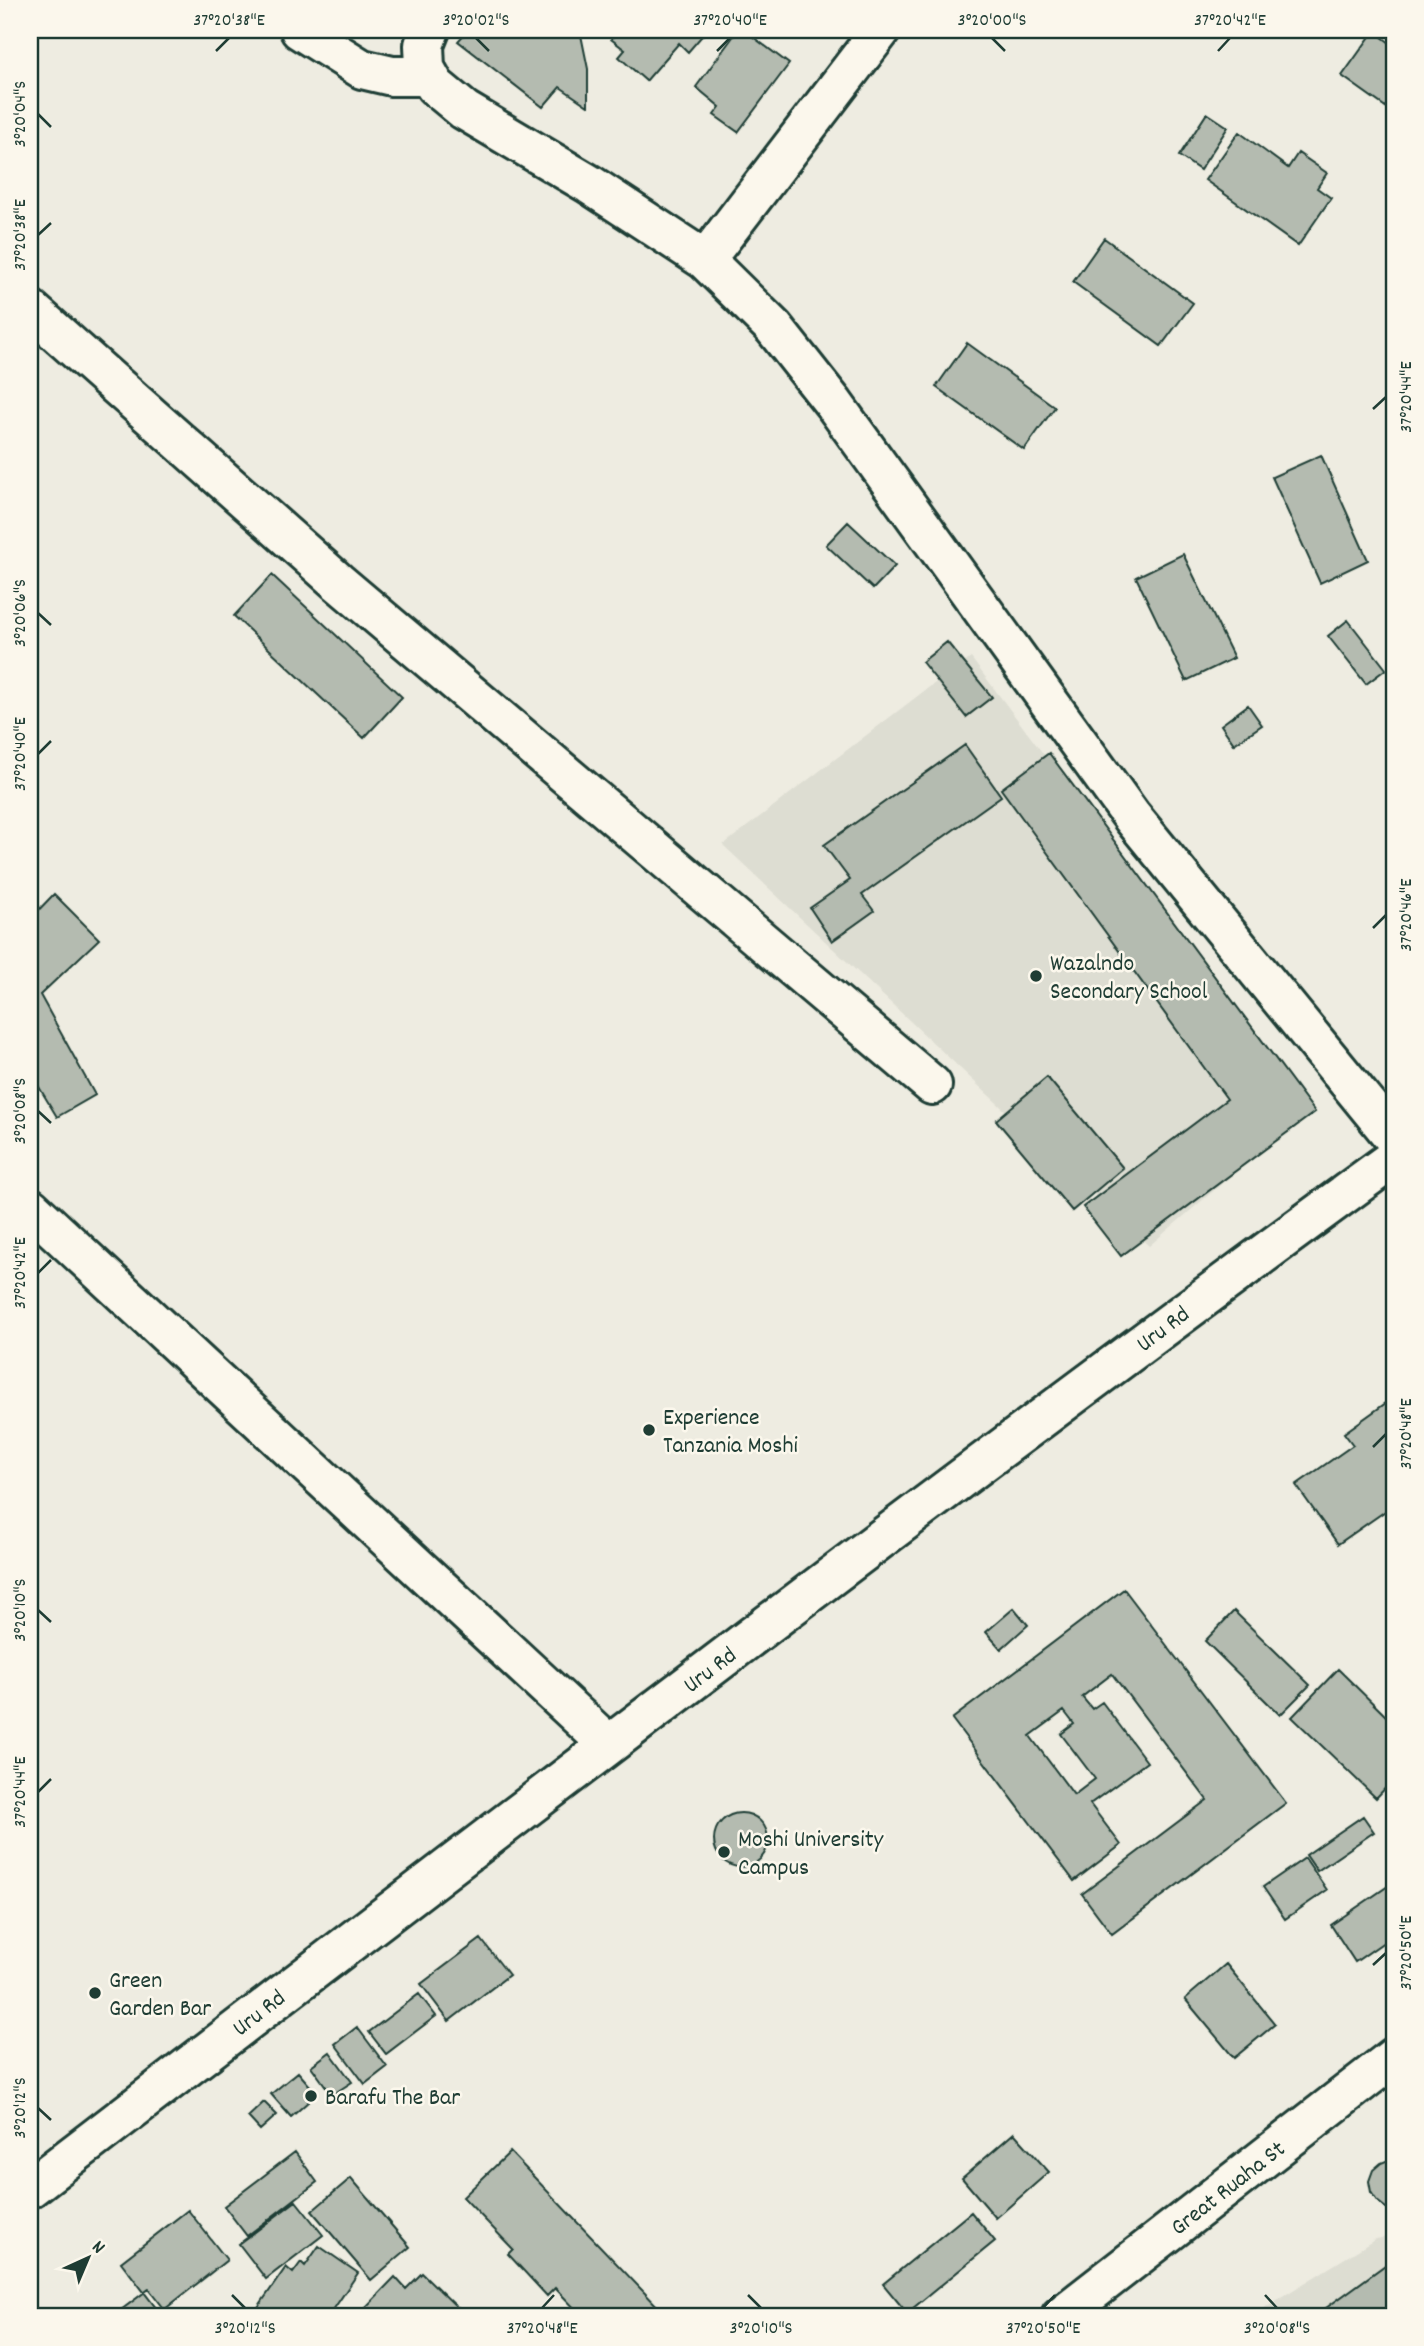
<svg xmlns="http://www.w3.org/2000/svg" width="1424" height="2346" viewBox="0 0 1424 2346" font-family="Dekko,sans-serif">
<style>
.built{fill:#ddddd2}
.building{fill:#b4bbb0;stroke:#1f3d34;stroke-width:2;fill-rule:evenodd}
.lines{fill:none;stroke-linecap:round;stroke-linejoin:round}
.minor-casing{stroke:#1f3d34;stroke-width:44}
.minor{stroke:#fbf7ec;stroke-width:38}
.ticks{fill:none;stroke:#1f3d34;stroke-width:2.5}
.poi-dot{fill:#1f3d34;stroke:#fbf7ec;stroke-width:2.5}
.labels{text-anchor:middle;stroke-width:5;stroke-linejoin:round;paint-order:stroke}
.poi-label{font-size:24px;fill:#1f3d34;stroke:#fbf7ec;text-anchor:start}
.street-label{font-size:24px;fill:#1f3d34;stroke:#fbf7ec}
.neatline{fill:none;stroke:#1f3d34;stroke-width:2.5}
.ticks-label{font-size:18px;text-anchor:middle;fill:#1f3d34}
</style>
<rect width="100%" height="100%" fill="#eeece1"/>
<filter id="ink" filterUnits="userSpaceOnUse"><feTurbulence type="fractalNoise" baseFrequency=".0143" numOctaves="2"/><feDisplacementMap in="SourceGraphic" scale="14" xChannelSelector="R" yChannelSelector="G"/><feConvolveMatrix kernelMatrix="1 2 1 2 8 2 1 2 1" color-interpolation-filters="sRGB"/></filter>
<g filter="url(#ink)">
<path class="built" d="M971 658 1310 1108 1149 1246 723 845 928 688Z
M1394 2236V2316H1251L1376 2239Z"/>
<path class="building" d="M468 30H580L588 69V106L560 87 543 107 458 41Z
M619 30H707L688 52 679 43 646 81 619 57 625 50 611 39Z
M738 30H744L789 64 738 132 714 115 720 107 696 87Z
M1374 31 1394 46V113L1342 76Z
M1207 113 1228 127 1200 170 1179 156Z
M1239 132 1288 168 1298 153 1327 173 1317 188 1331 198 1298 246 1205 180Z
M1104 238 1193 303 1161 346 1073 282Z
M967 343 1055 407 1024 450 936 387Z
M1321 455 1368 560 1320 583 1272 477Z
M848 522 895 566 873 589 826 545Z
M1183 554 1234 658 1186 681 1136 577Z
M272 575 402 697 364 738 234 616Z
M1348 620 1386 669 1366 684 1328 636Z
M947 642 992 697 966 717 922 662Z
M1248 705 1262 725 1234 744 1221 725Z
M965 745 1001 796 862 895 874 911 832 941 810 908 850 880 824 845Z
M1049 753 1315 1112 1121 1256 1083 1207 1227 1099 1001 789Z
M54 894 99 939 40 995 95 1095 57 1117 30 1072V919Z
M1047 1077 1123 1168 1072 1211 996 1120Z
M1393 1398 1394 1505 1338 1544 1296 1485 1353 1445 1344 1433Z
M1124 1589 1286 1803 1112 1934 1082 1894 1207 1800 1112 1674 1082 1697 1092 1709 1102 1702 1147 1762 1090 1804 1121 1845 1074 1881 952 1719ZM1064 1711 1074 1724 1061 1734 1095 1779 1074 1795 1030 1736Z
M1014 1608 1028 1625 1001 1649 986 1632Z
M1234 1611 1310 1685 1280 1715 1205 1641Z
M1338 1669 1394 1724V1779L1376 1798 1292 1717Z
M714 1840a27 27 0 1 1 54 0a27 27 0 1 1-54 0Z
M1363 1816 1374 1832 1317 1871 1306 1855Z
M1305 1858 1327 1890 1285 1919 1263 1887Z
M1394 1882V1935L1355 1962 1331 1925Z
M481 1939 509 1975 449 2021 421 1984Z
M1226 1964 1275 2024 1234 2058 1185 1999Z
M419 1994 436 2016 386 2054 369 2032Z
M357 2027 387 2067 365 2084 335 2044Z
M330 2052 352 2082 332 2095 311 2066Z
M298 2072 317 2094 291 2117 271 2094Z
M264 2102 277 2115 260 2130 248 2117Z
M1014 2133 1049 2172 996 2218 962 2178Z
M295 2152 317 2182 247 2236 224 2206Z
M510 2152 662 2311 657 2316H582L555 2288 547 2296 508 2254 513 2249 463 2197Z
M1391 2159H1394V2209L1386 2208 1377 2201 1371 2192 1369 2181 1373 2170 1381 2163Z
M351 2178 410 2247 371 2280 312 2211Z
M296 2201 323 2235 266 2279 239 2244Z
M188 2210 227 2260 160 2313 121 2262Z
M971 2212 995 2241 907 2313 883 2284Z
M319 2246 358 2273 329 2316H252L286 2267 293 2273 301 2262 305 2266Z
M1388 2263 1394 2272V2316H1315Z
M422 2273 466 2316H369L363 2310 395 2277 406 2289Z
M149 2289 170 2316H113Z"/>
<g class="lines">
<g class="minor-casing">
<path id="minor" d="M300 30 362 69 392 76H429
M430 30 424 45 425 68 435 86 464 110 589 184 705 260 774 328 834 404 1132 817 1394 1138
M705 260 881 30
M30 309 338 582 932 1085
M30 1207 608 1744
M30 2188C482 1841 934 1494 1394 1158
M1061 2316 1394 2057"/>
</g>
<use href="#minor" class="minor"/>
</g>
</g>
<path class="ticks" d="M476 38 489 51M992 38 1005 51M216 51 229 38M717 51 730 38M1218 51 1230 38M38 114 51 127M38 235 51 223M1373 409 1386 397M38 613 51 625M38 754 51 741M1373 928 1386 915M38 1111 51 1123M38 1273 51 1260M1373 1447 1386 1434M38 1610 51 1622M38 1792 51 1779M1373 1965 1386 1953M38 2108 51 2120M232 2295 245 2308M748 2295 761 2308M1265 2295 1277 2308M542 2308 554 2295M1043 2308 1055 2295"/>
<g class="poi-dot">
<circle cx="1036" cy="976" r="7"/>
<circle cx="649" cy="1430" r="7"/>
<circle cx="724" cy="1852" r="7"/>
<circle cx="95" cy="1993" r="7"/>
<circle cx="311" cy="2096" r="7"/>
</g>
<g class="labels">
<g class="poi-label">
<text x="1050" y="970">Wazalndo<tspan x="1050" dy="28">Secondary School</tspan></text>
<text x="663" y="1424">Experience<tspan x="663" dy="28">Tanzania Moshi</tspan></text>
<text x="738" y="1846">Moshi University<tspan x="738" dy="28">Campus</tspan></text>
<text x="109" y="1987">Green<tspan x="109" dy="28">Garden Bar</tspan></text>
<text x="325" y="2104">Barafu The Bar</text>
</g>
<g class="street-label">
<text transform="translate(1162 1328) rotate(-37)" y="8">Uru Rd</text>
<text transform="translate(709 1669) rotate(-37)" y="8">Uru Rd</text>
<text transform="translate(258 2012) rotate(-38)" y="8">Uru Rd</text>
<text transform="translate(1227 2187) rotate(-38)" y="8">Great Ruaha St</text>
</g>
</g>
<rect width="1424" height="2346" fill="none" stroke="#fbf7ec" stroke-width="77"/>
<g transform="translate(88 2258) rotate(44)" stroke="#fbf7ec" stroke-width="5" paint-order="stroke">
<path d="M0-5L12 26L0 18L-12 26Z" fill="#1f3d34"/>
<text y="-10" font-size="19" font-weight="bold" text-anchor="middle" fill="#1f3d34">N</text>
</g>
<rect x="38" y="38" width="1348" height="2270" class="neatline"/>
<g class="ticks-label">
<text x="229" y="25">37°20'38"E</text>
<text x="476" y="25">3°20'02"S</text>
<text x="730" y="25">37°20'40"E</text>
<text x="992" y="25">3°20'00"S</text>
<text x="1230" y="25">37°20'42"E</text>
<text transform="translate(19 114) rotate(-90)" y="6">3°20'04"S</text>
<text transform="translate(19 235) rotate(-90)" y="6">37°20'38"E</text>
<text transform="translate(1405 397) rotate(-90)" y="6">37°20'44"E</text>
<text transform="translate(19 613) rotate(-90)" y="6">3°20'06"S</text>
<text transform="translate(19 754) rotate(-90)" y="6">37°20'40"E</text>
<text transform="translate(1405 915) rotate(-90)" y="6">37°20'46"E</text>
<text transform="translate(19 1111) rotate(-90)" y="6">3°20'08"S</text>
<text transform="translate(19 1273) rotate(-90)" y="6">37°20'42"E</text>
<text transform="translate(1405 1434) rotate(-90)" y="6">37°20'48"E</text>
<text transform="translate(19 1610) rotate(-90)" y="6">3°20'10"S</text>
<text transform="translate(19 1792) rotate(-90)" y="6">37°20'44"E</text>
<text transform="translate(1405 1953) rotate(-90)" y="6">37°20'50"E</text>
<text transform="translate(19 2108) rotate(-90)" y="6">3°20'12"S</text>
<text x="245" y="2333">3°20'12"S</text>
<text x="542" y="2333">37°20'48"E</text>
<text x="761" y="2333">3°20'10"S</text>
<text x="1043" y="2333">37°20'50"E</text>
<text x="1277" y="2333">3°20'08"S</text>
</g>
</svg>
